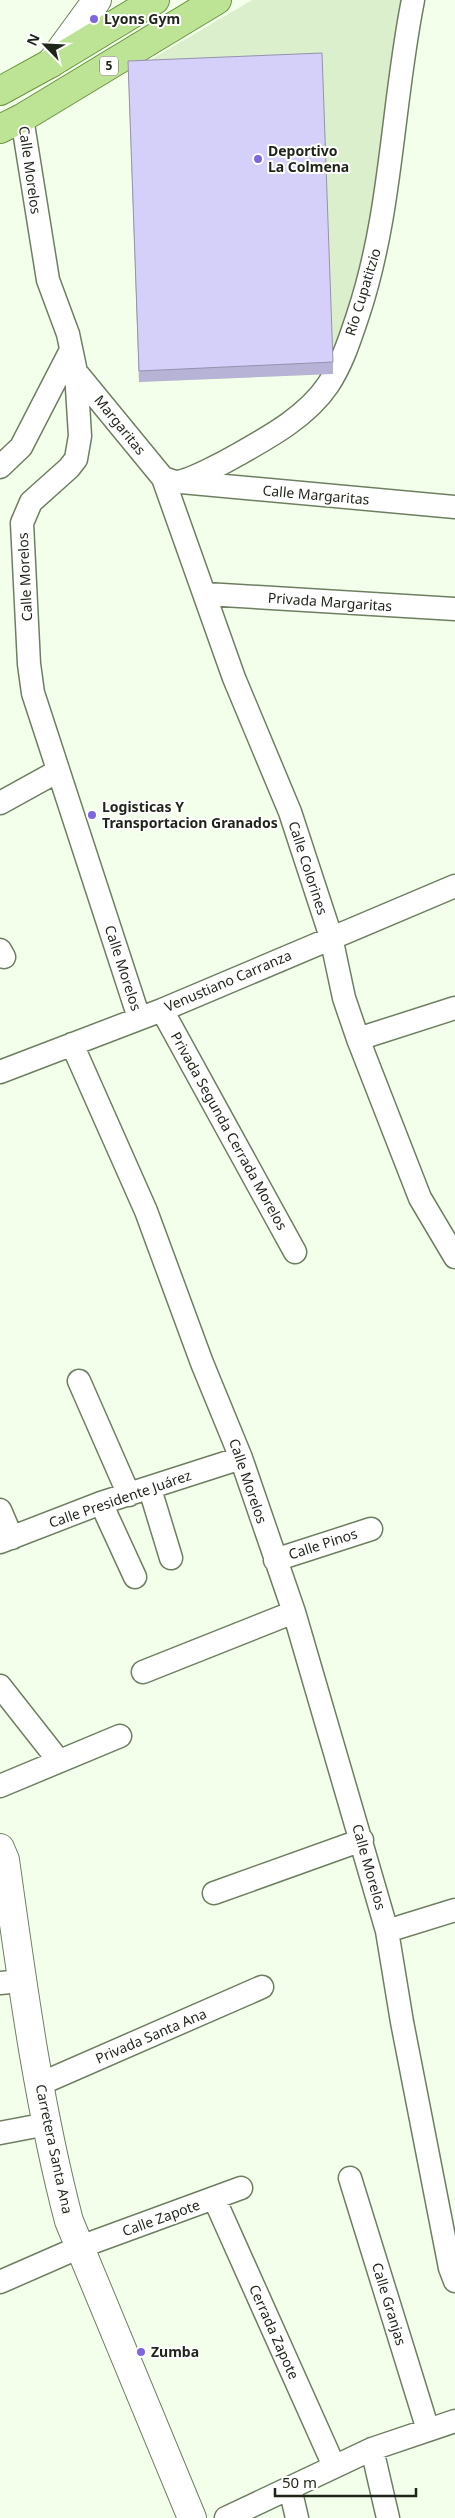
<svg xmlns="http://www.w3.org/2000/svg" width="455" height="2518" viewBox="0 0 455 2518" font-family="'Noto Sans',sans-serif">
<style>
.grass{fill:#dcefcd}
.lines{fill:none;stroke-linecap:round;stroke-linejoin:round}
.street-casing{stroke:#6e7f61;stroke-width:25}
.secondary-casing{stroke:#6e7f61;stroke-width:30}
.primary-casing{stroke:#69953c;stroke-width:30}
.street{stroke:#fff;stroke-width:22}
.secondary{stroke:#fff;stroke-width:28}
.primary{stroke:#bde495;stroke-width:28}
.wall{fill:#b6b3d6}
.building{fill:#d4d0f9;stroke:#9492ae}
.poi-dot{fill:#7f66e1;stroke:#fff;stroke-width:2}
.labels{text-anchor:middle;stroke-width:4;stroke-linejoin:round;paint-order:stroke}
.shield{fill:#fff;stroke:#62665e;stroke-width:1}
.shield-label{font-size:12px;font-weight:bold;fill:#1f2519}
.poi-label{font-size:14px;font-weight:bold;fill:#1f2519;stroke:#fff;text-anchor:start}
.street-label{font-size:14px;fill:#1f2519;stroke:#fff}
</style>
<rect width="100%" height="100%" fill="#f4ffeb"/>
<path class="grass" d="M252 0H406L375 245 333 374 139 382 128 73Z"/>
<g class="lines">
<g class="street-casing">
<path id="street" d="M22 118 48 280 68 334 76 372 80 436 76 459 69 468 31 502 22 523 29 664 33 693 139 1018
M76 372 163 478 234 678 290 812 331 937 344 998 358 1039 420 1198 455 1257
M0 467 21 447 71 350
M163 478C167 479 173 482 177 482 190 481 227 461 239 454 271 436 307 416 328 385 342 364 350 339 358 315 392 213 392 105 413 0
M181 482 455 507
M206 594 455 609
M0 803 58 771
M0 950 4 957
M162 1010 295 1252
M358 1039 455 1008
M72 1044 146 1211 202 1363 241 1458 294 1612 387 1931 402 2022 450 2268 455 2281
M0 1072 162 1010 455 886
M79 1381 129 1495
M150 1489 171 1558
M101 1503 135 1577
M0 1510 12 1538
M0 1542 101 1503 241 1458
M275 1560 371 1529
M143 1672 294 1612
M0 1686 59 1761
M0 1786 120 1736
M214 1893 362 1840
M387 1931 455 1910
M0 1983 22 1981
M40 2084 262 1987
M0 2133 47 2124
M350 2178 428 2430
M214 2198 334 2466
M0 2282 80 2247 241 2188
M372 2449 388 2518
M290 2488 297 2518
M226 2518 372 2449 455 2421"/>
</g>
<g class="secondary-casing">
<path id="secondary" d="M51 63 97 0
M0 1848 5 1860C22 1981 38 2103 69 2221L192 2518"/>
</g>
<g class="primary-casing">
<path id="primary" d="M0 91 51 63 155 0
M0 129 22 118 217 0"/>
</g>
<use href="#street" class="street"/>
<use href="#secondary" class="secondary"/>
<use href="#primary" class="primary"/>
</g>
<path class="wall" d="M128 61 333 362V374L139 382Z"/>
<path class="building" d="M322 53 333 362 139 371 128 61Z"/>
<g class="poi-dot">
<circle cx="94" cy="19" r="5"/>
<circle cx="258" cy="159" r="5"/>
<circle cx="92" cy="815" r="5"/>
<circle cx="141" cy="2352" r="5"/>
</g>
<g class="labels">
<rect class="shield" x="100" y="56.5" width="18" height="19" rx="4"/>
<g class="shield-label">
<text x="109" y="70">5</text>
</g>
<g class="poi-label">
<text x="104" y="24">Lyons Gym</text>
<text x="268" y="156">Deportivo<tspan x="268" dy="16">La Colmena</tspan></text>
<text x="102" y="812">Logisticas Y<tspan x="102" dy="16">Transportacion Granados</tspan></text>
<text x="151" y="2357">Zumba</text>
</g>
<g class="street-label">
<text transform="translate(30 170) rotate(82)" y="5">Calle Morelos</text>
<text transform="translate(363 292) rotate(-73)" y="5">Río Cupatitzio</text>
<text transform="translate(120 425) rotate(51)" y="5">Margaritas</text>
<text transform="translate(316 495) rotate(5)" y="5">Calle Margaritas</text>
<text transform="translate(25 577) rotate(-93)" y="5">Calle Morelos</text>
<text transform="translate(330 602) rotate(4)" y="5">Privada Margaritas</text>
<text transform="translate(308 868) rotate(72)" y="5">Calle Colorines</text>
<text transform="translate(123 968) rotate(72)" y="5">Calle Morelos</text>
<text transform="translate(228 981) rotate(-23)" y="5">Venustiano Carranza</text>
<text transform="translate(229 1131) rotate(61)" y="5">Privada Segunda Cerrada Morelos</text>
<text transform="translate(248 1481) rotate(71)" y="5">Calle Morelos</text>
<text transform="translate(120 1499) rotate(-19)" y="5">Calle Presidente Juárez</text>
<text transform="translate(323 1544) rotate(-18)" y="5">Calle Pinos</text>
<text transform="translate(369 1867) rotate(74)" y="5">Calle Morelos</text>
<text transform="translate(151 2036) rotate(-23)" y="5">Privada Santa Ana</text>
<text transform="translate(54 2149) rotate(78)" y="5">Carretera Santa Ana</text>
<text transform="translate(161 2218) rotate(-20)" y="5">Calle Zapote</text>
<text transform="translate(389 2304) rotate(73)" y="5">Calle Granjas</text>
<text transform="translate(274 2332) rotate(66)" y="5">Cerrada Zapote</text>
</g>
</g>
<g transform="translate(45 45) rotate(294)" stroke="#ffffff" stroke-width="4" paint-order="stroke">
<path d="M0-4L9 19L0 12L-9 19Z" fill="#1f2519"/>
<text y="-8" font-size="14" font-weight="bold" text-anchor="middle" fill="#1f2519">N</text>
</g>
<path d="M275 2488v8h141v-8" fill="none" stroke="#1f2519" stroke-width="2.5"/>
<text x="282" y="2488" font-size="15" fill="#1f2519" stroke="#ffffff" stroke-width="4" paint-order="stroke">50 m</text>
</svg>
